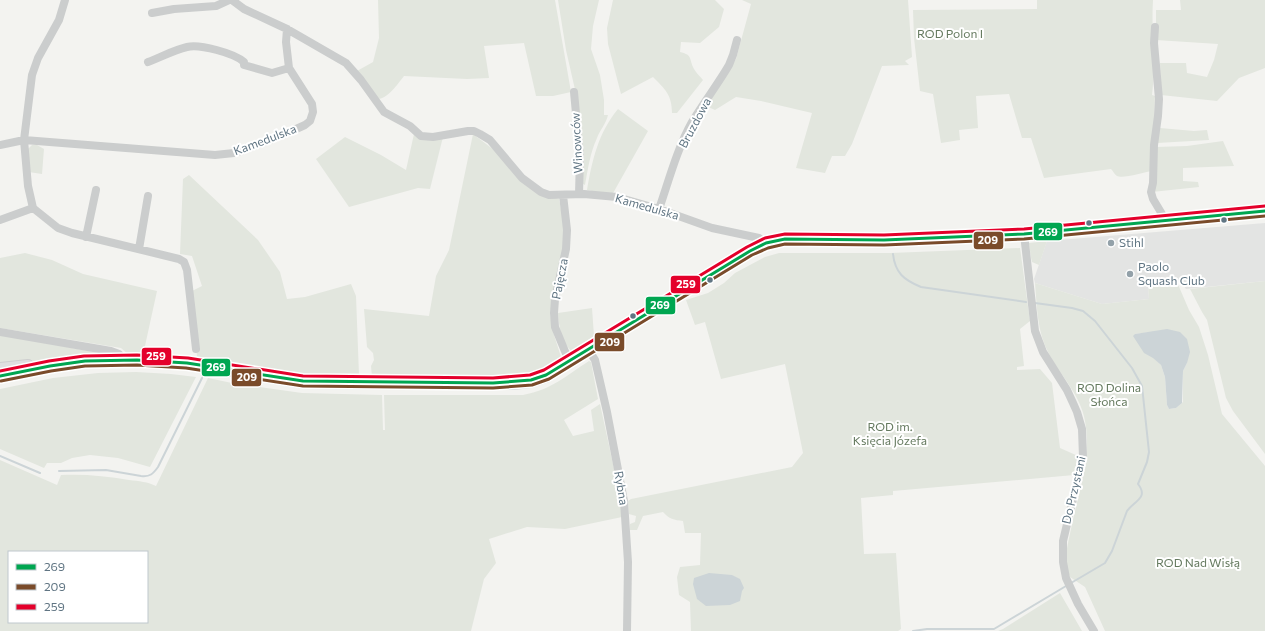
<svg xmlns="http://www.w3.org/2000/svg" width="1265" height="631" viewBox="0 0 1265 631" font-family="Commissioner,sans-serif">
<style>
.built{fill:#e3e4e3}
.green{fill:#e2e6de;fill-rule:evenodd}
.water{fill:#ccd4d7}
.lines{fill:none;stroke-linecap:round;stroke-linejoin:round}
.stream{stroke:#ccd4d7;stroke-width:2}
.major-casing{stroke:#cecfcf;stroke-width:12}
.minor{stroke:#cbcdcd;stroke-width:8}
.major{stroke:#dfe0e0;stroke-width:10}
.bus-1-casing{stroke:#fff;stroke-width:6}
.bus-2-casing{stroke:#fff;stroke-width:6}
.bus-3-casing{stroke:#fff;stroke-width:6}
.bus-1{stroke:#00a651;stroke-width:3}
.bus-2{stroke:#7a4b2a;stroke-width:3}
.bus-3{stroke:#e4002b;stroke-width:3}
.bus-dot{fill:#607583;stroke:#fff;stroke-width:1.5}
.poi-dot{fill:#93a1a9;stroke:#fff;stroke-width:1.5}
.labels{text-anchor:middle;stroke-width:4;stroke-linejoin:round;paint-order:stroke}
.park-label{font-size:12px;fill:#657a5f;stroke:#fff}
.street-label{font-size:12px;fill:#607583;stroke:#fff}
.poi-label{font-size:12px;fill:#607583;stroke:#fff;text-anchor:start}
.line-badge{stroke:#fff;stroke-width:1.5}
.badge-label{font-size:11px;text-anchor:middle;font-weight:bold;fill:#fff}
</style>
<rect width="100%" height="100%" fill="#f3f3f0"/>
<path class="built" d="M1265 223V281L1186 289 1181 282 1148 286 1149 299 1102 304 1035 283 1034 279 1047 241Z"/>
<path class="green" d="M378 0H555L571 92 553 96H536L524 43 484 46 489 78 467 79 404 76C397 85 387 100 376 99L357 71 373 62 379 38Z
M558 0H599L593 26 591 49 600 75 604 100V115H608C606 124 600 130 597 138 590 153 588 169 585 185L583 184 576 94 566 50Z
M613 0H715L724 9 719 27 700 43 681 42 680 52C692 55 689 57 693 67 695 72 700 76 703 80L677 113H672C672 95 665 89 653 77L621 94 608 44 607 28Z
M742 0H908L912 57 905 61 909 65 882 66 852 144 845 156H832L825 173 796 168 812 113 761 101 736 97 715 110 706 106 736 59 751 4Z
M1037 0H1153C1151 32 1156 63 1152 95L1155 96 1152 171C1144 172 1123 179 1117 176 1115 175 1113 171 1111 169L1044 178 1031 138H1022L1009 94 976 96 978 128 959 130 960 140 941 143 933 94 920 91 914 38 913 10 1037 9Z
M1180 0H1265V68L1239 78 1217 101 1161 95 1160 63H1186L1187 73 1207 77 1214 60 1218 44 1156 40V10H1181Z
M618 109 648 131 612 195 587 190C592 161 598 133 618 109Z
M1160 128 1194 131 1207 130 1209 140 1157 143Z
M414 134 443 137 430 189 418 188 349 207 316 159 345 137 381 155 406 170Z
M473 134 498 153 543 196 559 199 564 224 563 247 550 314 554 335 561 357 559 363 538 372 507 377 447 378 372 377 371 366 374 360 373 353 367 347 364 309 429 316 436 276 449 250Z
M1223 141 1234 166 1183 168V181L1198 182 1199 187 1152 192 1156 147 1187 146Z
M32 145H37L44 149 42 174 29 172 28 149Z
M189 175 258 240 280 272 287 299 305 297 351 284 356 296 359 375H316L291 373 197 357 192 291 202 286 192 256 180 254 183 179Z
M1047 241 1039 265 1032 262 1031 258 1029 243Z
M1020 248 1030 321 1020 329 1024 366 1017 367V370L1040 369 1052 383 1060 448 1078 456 1074 475 893 491V495L861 498 864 554 896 553 901 629 898 631H691L690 602 679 595 677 577 680 567 700 565 701 533H685L683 521C674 520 669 519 663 512L643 516 637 530H630V524L635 522 636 516 629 514 628 501 631 499 792 467 803 453 785 364 721 379 705 322 695 325 686 300 708 293 724 283 735 273 765 257 779 253H890Z
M25 253 52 260 83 274 157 291 143 355H129L121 348 0 328V258Z
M1265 281V454L1233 411 1226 398 1207 320 1202 312 1190 289Z
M1177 282 1189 310 1199 327 1208 355 1222 414 1265 466V631H1105L1085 587 1070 577C1068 572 1066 565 1066 559 1066 550 1069 539 1071 529 1078 494 1092 458 1085 421 1081 396 1061 376 1049 354 1037 332 1037 307 1035 283L1102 304 1149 299 1148 286ZM1152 332 1187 363 1183 371V402L1176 408 1169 409 1167 405 1165 377 1161 365 1153 357 1135 334Z
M592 308 594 336 571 351C561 340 559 327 558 313Z
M0 335 111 355 109 356 49 362H27L0 365Z
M589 361 591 362 598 399 564 420 573 436 594 431 591 410 600 404 621 501 622 517 565 529 527 527 489 539 496 563 484 579 471 631H0V460L57 485 61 475C85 474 106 476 129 480 139 481 148 482 156 486L208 378 232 383 302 393 382 395 383 430H385L384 395H523C553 389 564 377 589 361ZM9 552H147V622H9Z
M136 363 198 368 196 371C156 366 116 364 76 369 54 371 32 376 9 379V378L76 366Z
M136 372 171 374 196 377 150 467 118 458 90 455 72 458 61 463H47L44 468 0 449V389L53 378 98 373Z
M1060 593 1082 631H998L1003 629Z"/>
<path class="water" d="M1167 329 1180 332 1187 339 1190 352 1187 363 1183 371 1182 403 1176 408 1169 409 1167 405 1165 377 1161 365 1153 358 1144 353 1133 336 1135 334Z
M709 573 732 575 740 579 744 588 742 591 740 601 730 605 706 606 697 599 693 584 694 578Z"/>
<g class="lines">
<path class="stream" d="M893 254C895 273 904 280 921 287L1026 302
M1035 303 1072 308 1083 311 1095 321 1132 368 1142 386 1149 452 1147 462 1138 484C1149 498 1134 501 1127 511L1112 551 1105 563 1071 583
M576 350 586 344
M204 371 213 374 304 388 447 389H513L531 387 549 381 558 375
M294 375 311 376
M526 376 541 371 556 363
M0 456 40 473
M59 471 106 470 141 476C150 477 153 474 158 467L202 378
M913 631 927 629H994L1066 586"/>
<g class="major-casing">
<path id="major" d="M0 368 28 365
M0 376 37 369 50 366 85 361 137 360 187 363 303 381 493 383 531 380 546 375 563 365 750 251 766 243 785 239 884 240 1024 234 1265 211"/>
</g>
<path class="minor" d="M65 0 59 20 38 58 32 75 24 140 28 186 33 208 58 228 72 233 179 259 184 262 187 270 196 349
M232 0 244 9 287 29 346 63 361 80 384 112 410 126 421 136 433 137 468 131H474L480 134 490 140 522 178 541 192 549 195 584 194 617 197 659 209 712 228 759 238 766 243
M152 13 174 9 216 6 229 0
M1155 27 1154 43 1159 99 1158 116 1154 145 1153 183 1151 192 1153 199 1162 214 1164 220
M148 62C161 57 174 50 187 47 200 44 234 53 244 62V65L272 73 289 68
M574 92 580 157 579 194
M0 145 24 140 215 155 234 153 241 151 285 134 305 125 310 121 313 112 312 104 289 68 286 42 287 29
M563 195 567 230 566 249 555 299 554 313 555 327 569 361
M659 209C669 180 677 149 692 122 704 102 718 84 729 65L733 55 737 40
M0 220 33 208
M1024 234 1035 331 1043 352 1067 390 1073 403 1077 412 1082 429 1083 457 1063 541V562L1066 578 1078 604 1094 631
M86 237 96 190
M139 249 148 196
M0 332 111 351 119 354 124 360
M588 349 595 360 607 412 624 501 628 562 627 631"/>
<use href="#major" class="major"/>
<g class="bus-1-casing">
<path id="bus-1" d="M0 376 50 366 85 361 137 360 187 363 303 381 493 383 531 380 546 375 750 251 766 243 785 239 884 240 1024 234 1265 211"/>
</g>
<g class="bus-2-casing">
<path id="bus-2" d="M1 381 51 371 85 366 137 365 186 368 303 386 493 388 532 385 549 379 752 255 768 248 785 244 884 245 1024 239 1265 216"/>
</g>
<g class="bus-3-casing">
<path id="bus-3" d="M0 371 49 361 84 356 137 355 188 358 303 376 493 378 530 375 544 370 747 247 765 238 785 234 884 235 1024 229 1265 206"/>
</g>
<use href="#bus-1" class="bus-1"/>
<use href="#bus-2" class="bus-2"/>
<use href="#bus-3" class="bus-3"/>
</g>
<g class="bus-dot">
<circle cx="1224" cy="220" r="3.5"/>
<circle cx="1089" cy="223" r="3.5"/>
<circle cx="710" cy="280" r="3.5"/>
<circle cx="633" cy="316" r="3.5"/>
</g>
<g class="poi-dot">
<circle cx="1111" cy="243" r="4"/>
<circle cx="1130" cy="274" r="4"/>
</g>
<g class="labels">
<g class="park-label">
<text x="950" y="38">ROD Polon I</text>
<text x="1109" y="392">ROD Dolina<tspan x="1109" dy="14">Słońca</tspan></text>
<text x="890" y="431">ROD im.<tspan x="890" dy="14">Księcia Józefa</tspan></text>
<text x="1198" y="567">ROD Nad Wisłą</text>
</g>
<g class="street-label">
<text transform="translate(695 123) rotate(-62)" y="4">Bruzdowa</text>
<text transform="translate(265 140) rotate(-21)" y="4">Kamedulska</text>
<text transform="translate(577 143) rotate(-93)" y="4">Winowców</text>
<text transform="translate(647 207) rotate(16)" y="4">Kamedulska</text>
<text transform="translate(560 279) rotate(-79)" y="4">Pajęcza</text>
<text transform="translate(621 488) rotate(81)" y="4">Rybna</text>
<text transform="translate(1074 490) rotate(-77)" y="4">Do Przystani</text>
</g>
<g class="poi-label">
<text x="1119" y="247">Stihl</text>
<text x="1138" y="271">Paolo<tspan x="1138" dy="14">Squash Club</tspan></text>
</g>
</g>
<g class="line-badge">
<rect x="1033" y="222" width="30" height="19" rx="4" fill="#00a651"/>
<rect x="973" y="231" width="31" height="19" rx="4" fill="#7a4b2a"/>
<rect x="670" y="275" width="31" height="19" rx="4" fill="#e4002b"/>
<rect x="645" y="296" width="31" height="19" rx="4" fill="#00a651"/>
<rect x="594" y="332" width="31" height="20" rx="4" fill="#7a4b2a"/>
<rect x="141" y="347" width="31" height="19" rx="4" fill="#e4002b"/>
<rect x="201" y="358" width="30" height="19" rx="4" fill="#00a651"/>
<rect x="231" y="368" width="31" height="19" rx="4" fill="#7a4b2a"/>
</g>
<g class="badge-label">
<text x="1048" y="236">269</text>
<text x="988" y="244">209</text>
<text x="686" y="288">259</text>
<text x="660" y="309">269</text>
<text x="610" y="346">209</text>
<text x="156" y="360">259</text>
<text x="216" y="371">269</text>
<text x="247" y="381">209</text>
</g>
<rect x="8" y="551" width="140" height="72" fill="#ffffff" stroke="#bfc8cd"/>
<rect x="16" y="564" width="20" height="6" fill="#00a651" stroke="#bfc8cd"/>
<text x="44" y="571" font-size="12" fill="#607583">269</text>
<rect x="16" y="584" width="20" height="6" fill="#7a4b2a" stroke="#bfc8cd"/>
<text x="44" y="591" font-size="12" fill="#607583">209</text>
<rect x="16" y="604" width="20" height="6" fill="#e4002b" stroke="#bfc8cd"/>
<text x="44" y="611" font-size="12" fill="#607583">259</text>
</svg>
